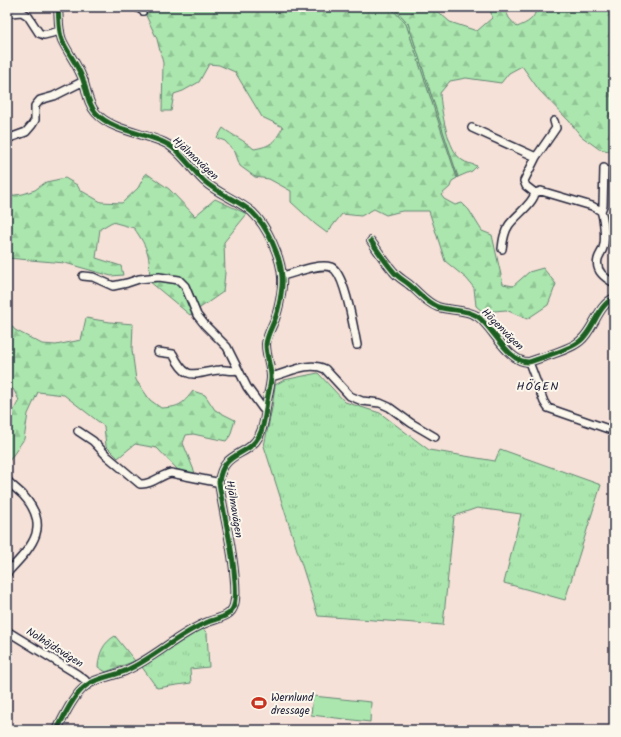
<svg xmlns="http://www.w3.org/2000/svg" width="621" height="737" viewBox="0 0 621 737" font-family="Kalam,sans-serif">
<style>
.grass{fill:url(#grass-tufts);stroke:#668474}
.forest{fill:url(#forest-firs);stroke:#668474}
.pitch{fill:#aae6ad;stroke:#668474}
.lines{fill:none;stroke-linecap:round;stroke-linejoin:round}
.street-casing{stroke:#22223b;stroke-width:10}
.street{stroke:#fbf7ec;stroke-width:7}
.cycleway-casing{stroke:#fbf7ec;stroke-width:8}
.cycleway{stroke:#1b5e20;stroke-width:5}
.labels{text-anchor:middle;stroke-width:4;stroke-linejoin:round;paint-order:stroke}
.street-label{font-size:11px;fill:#22223b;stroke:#fbf7ec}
.poi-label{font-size:11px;fill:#22223b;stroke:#fbf7ec;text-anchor:start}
.neighbourhood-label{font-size:12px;letter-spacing:1px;fill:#22223b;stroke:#fbf7ec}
</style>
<defs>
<pattern id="grass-tufts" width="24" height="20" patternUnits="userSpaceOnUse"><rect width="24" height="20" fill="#aae6ad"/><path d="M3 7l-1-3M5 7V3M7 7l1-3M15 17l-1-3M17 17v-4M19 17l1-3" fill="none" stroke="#92c596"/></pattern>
<pattern id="forest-firs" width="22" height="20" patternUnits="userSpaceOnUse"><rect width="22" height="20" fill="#aae6ad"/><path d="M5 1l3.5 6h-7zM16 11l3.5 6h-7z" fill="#92c596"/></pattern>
</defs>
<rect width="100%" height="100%" fill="#f5e1d7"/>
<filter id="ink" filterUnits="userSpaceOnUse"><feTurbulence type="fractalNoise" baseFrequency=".025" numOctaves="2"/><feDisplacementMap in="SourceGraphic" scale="8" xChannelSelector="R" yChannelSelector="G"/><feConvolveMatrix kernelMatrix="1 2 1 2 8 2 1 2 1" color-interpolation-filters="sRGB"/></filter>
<g filter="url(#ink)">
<path class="grass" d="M390 7H393L408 23 458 177 457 178 406 24Z
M318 373 345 402 380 413 429 450 495 461 500 449 601 485 565 600 504 583 521 514 477 508 454 516 443 625 318 616 264 446 272 408 275 385 284 380Z
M201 629H203L207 633 209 667 190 669 191 683 157 688 142 667Z"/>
<path class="forest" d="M142 7H390L406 24 457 178 452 181 450 187 441 195 444 199 455 205 462 203 469 210 482 231 492 235 503 284 513 286 529 272 543 268 556 284 548 305 527 319 506 310 483 312 476 306 474 288 467 279 445 261 429 211H402L386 215 374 209 361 216 342 214 327 233 315 224 291 202V191L269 179 255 177 240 166 235 152 225 141 217 138 223 128C233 136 244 140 254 149 271 146 274 143 283 127L262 117 235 72 219 65 209 64 199 82 183 91 174 94 171 111H162L163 63 157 39Z
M393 7H433L450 22 477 31 492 18 490 7H504L509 18 517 27C527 23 536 19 536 7H614V152L599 149 581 136 569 121 539 90 522 66 509 73 501 83 466 78 450 81 440 93C441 110 448 151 462 160 466 163 472 164 477 166L472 171 458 177 408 23Z
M146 173 169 189 195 216 215 199 247 214 224 242 225 273 223 292 190 315 149 281C151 257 148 248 134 228L112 222 100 229 96 258 121 266 123 275 111 276 65 263 7 258V196L23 194 35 190 46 182 65 178 77 185 80 190 101 202 122 203 138 188Z
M86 318 110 322 133 324 132 350 136 380 150 400 161 408C179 407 182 405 193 391L205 395 215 410 235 420 230 436 226 441 193 434 186 435 183 443 195 473 178 470 157 448 135 444 118 458 106 446 104 426 64 395 38 392 28 414 24 439 7 464V418L13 412 19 400 13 389 7 385V320L15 330 42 344 56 345 81 340Z
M115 636 135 661 106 672 98 667C99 653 103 643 115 636Z"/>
<path class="pitch" d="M313 696 371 702 370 722 311 715Z"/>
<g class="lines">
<g class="street-casing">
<path id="street" d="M137 7 143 11
M7 15 10 13 22 12 28 16 39 33 44 35 60 31
M554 121 556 128 536 157 524 181 526 186 535 193 541 191 592 206 601 211C604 219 606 240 603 248 602 252 599 255 598 259 595 271 605 278 614 283
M472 128 536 157
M7 139 26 132 32 125 35 120V106L40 100 54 96 84 81
M601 211 603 206 604 168
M371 241C378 251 385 262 393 271 398 278 406 281 412 287 420 294 427 303 438 307 451 311 466 309 477 316 493 327 508 363 529 362 542 357 570 350 580 341 594 330 597 306 614 298
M502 249C503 240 504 232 509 225 516 215 533 204 535 193
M83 276 93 277 113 286 127 283 139 279 159 277 179 280 185 286 197 315 205 325 227 347 247 387 263 409H266
M282 276C295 273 318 263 331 267 345 272 354 330 357 345
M158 352 173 354C188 384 194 372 220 370 226 369 232 372 238 370
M529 362 544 402 548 408 614 431
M271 377C288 373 308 361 325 369L350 396 362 401 380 403 389 407 411 423 435 437
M78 431 93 441 107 456 140 484C152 485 160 475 171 473L216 482H219
M7 480C12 486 18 490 23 495 53 528 30 548 7 573
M7 631 77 674 85 680 88 685
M57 730C64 716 74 694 87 685 99 677 115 676 127 670 156 657 179 633 208 622 218 618 231 617 234 605 237 594 235 582 234 571 231 541 223 512 219 482 223 450 247 458 259 436 265 425 265 414 267 401 268 393 271 385 271 377 271 366 266 356 266 344 267 335 272 327 275 319 279 308 283 288 282 277 281 257 267 226 252 212 238 200 218 194 204 181 192 170 180 150 165 143 145 133 112 131 96 113 87 103 87 89 82 77 77 64 68 53 62 40 58 30 59 18 58 7"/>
</g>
<use href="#street" class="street"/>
<g class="cycleway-casing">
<path id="cycleway" d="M371 241C378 251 385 262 393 271 398 278 406 281 412 287 420 294 427 303 438 307 451 311 466 309 477 316 493 327 508 363 529 362 542 357 570 350 580 341 594 330 597 306 614 298
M57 730C64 716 74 694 87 685 99 677 115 676 127 670 156 657 179 633 208 622 218 618 231 617 234 605 237 594 235 582 234 571 231 541 223 512 219 482 223 450 247 458 259 436 265 425 265 414 267 401 268 393 271 385 271 377 271 366 266 356 266 344 267 335 272 327 275 319 279 308 283 288 282 277 281 257 267 226 252 212 238 200 218 194 204 181 192 170 180 150 165 143 145 133 112 131 96 113 87 103 87 89 82 77 77 64 68 53 62 40 58 30 59 18 58 7"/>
</g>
<use href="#cycleway" class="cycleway"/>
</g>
</g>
<defs>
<g id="stadium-bare" transform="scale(1.2)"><path d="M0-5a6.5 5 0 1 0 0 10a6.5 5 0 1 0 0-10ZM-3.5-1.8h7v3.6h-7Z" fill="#c8321e" stroke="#fbf7ec" stroke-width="2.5" paint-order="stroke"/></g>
</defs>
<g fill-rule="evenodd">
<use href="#stadium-bare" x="259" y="703"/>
</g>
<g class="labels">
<g class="street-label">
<text transform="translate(196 158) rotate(43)" y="4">Hjälmavägen</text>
<text transform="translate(503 329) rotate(45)" y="4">Högenvägen</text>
<text transform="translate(235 509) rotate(81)" y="4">Hjälmavägen</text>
<text transform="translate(55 647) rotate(32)" y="4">Nolhöjdsvägen</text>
</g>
<g class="poi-label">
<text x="271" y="701">Wernlund<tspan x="271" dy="13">dressage</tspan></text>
</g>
<g class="neighbourhood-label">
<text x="538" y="390">HÖGEN</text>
</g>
</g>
<rect width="621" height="737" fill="none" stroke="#fbf7ec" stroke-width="24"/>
<rect x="12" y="12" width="597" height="713" fill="none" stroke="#22223b" stroke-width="1.5" filter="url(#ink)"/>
</svg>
